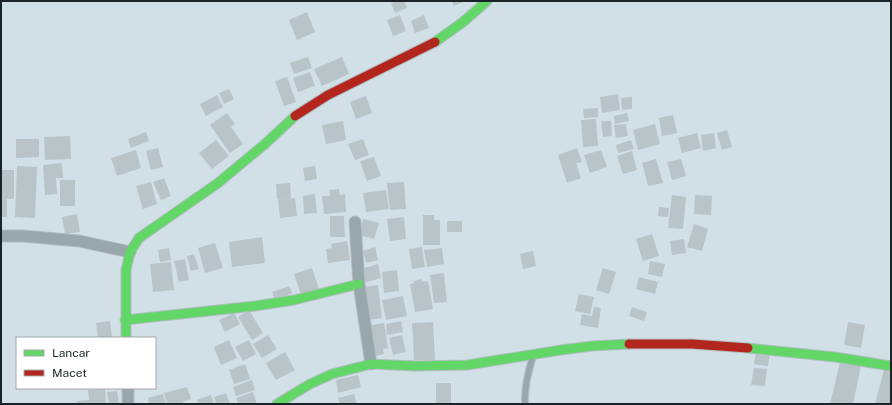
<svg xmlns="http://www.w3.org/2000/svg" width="892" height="405" viewBox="0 0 892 405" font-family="'Public Sans',sans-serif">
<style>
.building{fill:#b9c4c9}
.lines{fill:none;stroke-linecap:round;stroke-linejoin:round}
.lane-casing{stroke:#b2bdc2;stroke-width:8}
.street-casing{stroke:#b2bdc2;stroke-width:13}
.fast-casing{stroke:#b2bdc2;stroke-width:11}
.jam-casing{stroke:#b2bdc2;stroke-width:11}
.lane{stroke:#97a7ac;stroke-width:5.5}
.street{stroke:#97a7ac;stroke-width:11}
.fast{stroke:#63d668;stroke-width:9}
.jam{stroke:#b3261e;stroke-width:9}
</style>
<rect width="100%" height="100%" fill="#d1e0e6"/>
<path class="building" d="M398 1H404L407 8 395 13 391 3Z
M452 1H465L454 6Z
M307 12 315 32 297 40 289 20Z
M400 15 406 31 393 36 387 20Z
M424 15 429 28 415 33 411 21Z
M308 57 312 68 294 74 290 63Z
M342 57 349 74 322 86 314 69Z
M310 72 315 86 298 92 293 78Z
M287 77 296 102 284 106 275 81Z
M229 89 234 99 224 104 219 93Z
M618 94 620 110 602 113 600 97Z
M217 95 223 107 206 116 200 104Z
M366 96 372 113 356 119 350 102Z
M632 97V109L622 110 621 98Z
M598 108V117L584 118 583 109Z
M227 113 235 124 231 127 243 144 230 153 210 125Z
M627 113 629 121 615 124 614 116Z
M673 115 677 133 662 136 659 118Z
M596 119 598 146 583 147 581 120Z
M343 121 346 140 326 144 322 125Z
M601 121H611L612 136 603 137Z
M626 124 628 136 616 138 614 125Z
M655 124 660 144 638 150 633 130Z
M727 130 732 147 722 150 717 133Z
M146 132 149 141 131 148 128 139Z
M697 133 701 148 682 153 678 138Z
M714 133 716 148 703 151 701 135Z
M70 136 71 159 45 160 44 137Z
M16 139H39V157L16 158Z
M363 139 369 155 355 160 348 144Z
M216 140 229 156 212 169 199 153Z
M631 140 634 149 618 153 616 145Z
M158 148 163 167 151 170 146 151Z
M577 148 582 162 576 163 581 178 567 183 558 155Z
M136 150 141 168 117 176 111 158Z
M601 150 607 167 590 173 584 155Z
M632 151 637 170 623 174 617 156Z
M374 157 381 176 367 181 360 161Z
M656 159 663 183 648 186 642 163Z
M681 159 686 176 672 180 667 162Z
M62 163 63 178H56L57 194 45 195 43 165Z
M17 166 37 167 35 218 15 217Z
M315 166 317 179 305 181 303 168Z
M1 170H14V199H7V217H1Z
M164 178 171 196 161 200 153 182Z
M60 180H75V206H60Z
M151 182 157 204 143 209 136 186Z
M404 182 406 209 390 210 387 183Z
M290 183 291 198 277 199 276 184Z
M339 189 340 195 345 194 346 212 324 214 322 196H330L329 190Z
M386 190 389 209 366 212 363 193Z
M315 194 317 213 304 214 303 196Z
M672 195 686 197 683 229 668 228Z
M695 195 712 196 711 215 694 214Z
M295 198 297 216 280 218 278 199Z
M659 207 669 208 668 217 658 216Z
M77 214 80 232 65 234 62 217Z
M423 215H434V220H440V245H423Z
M330 216H344L345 237H330Z
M404 217 406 239 390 241 387 219Z
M363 219 379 223 374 239 359 235Z
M447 221H462V232H447Z
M694 224 708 229 702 251 687 247Z
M652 234 659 256 643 261 636 239Z
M262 237 265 263 232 267 229 242Z
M684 239 686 253 672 255 670 241Z
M347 241 350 260 328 263 326 249 332 248 331 244Z
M215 243 223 268 205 273 198 248Z
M375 247 378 260 366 263 363 251Z
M422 247 425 267 412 269 409 249Z
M169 248 171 260 160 262 158 250Z
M442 248 444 264 427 267 424 250Z
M533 251 536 266 523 269 520 254Z
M194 254 199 269 191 271 187 256Z
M185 259 189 280 179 282 174 261Z
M650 261 665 264 662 277 648 274Z
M171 262 174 290 153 292 150 264Z
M378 264 381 278 364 283 361 269Z
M312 268 319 289 301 295 294 274Z
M603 268 616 272 609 294 596 290Z
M397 270 399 291 384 293 382 272Z
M444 273 447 302 434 303 430 275Z
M639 277 658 282 655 294 636 289Z
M422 279V282L428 281 433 309 415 312 410 284 414 283V281Z
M378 285 382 318 367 320 363 287Z
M289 286 292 293 275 300 272 292Z
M579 294 594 297 590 314 575 311Z
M403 296 407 316 386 320 382 300Z
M594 307 601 308 598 328 580 325 582 314 592 316Z
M632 307 647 312 644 321 629 316Z
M249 310 263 333 252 340 238 317Z
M234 313 240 324 225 332 219 320Z
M110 321 112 338H98L96 323Z
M401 321 403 332 387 335 386 324Z
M433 322 435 360H414L413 338H429H413L412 323Z
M848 322 865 325 861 348 844 345Z
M384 323 388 348 383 349 384 354 375 356 366 326Z
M268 335 277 349 262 358 253 344Z
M402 335 406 352 393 355 389 338Z
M229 340 237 358 221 365 214 347Z
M249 340 256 354 243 361 235 347Z
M285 352 295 370 276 380 266 363Z
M756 352 770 354 768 366 754 364Z
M840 362 861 366 853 404H830Z
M245 364 250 379 234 384 229 370Z
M885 366 891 367V404H875Z
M754 368 767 369 765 386 751 385Z
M358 375 361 387 338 393 336 380Z
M252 380 255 390 236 396 233 387Z
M436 383H451V403H436Z
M187 387 191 399 183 402V404H167L164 393Z
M105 389 106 404H77V401L89 400 88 390Z
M117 391 119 404H109L107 392Z
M253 392 257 404H238L236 398Z
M226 393 230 404H216L214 397Z
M163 394 166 404H149L148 398Z
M354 394 357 404H340L338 398Z
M211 395 214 404H198L197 400Z"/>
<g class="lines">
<g class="lane-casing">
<path id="lane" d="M525 404C524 387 528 372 533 356"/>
</g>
<g class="street-casing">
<path id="street" d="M355 222 359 284 371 364
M1 236H23L79 241 130 252
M128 388V404"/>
</g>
<g class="fast-casing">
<path id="fast" d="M435 42 463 22 487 1
M125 320 255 306 294 300 359 284
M126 338V270L130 252 139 238 218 183 265 144 295 116
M748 348 835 357 891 366
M277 404 310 384 332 374 371 364 415 366 467 365 561 350 592 346 629 344"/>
</g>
<g class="jam-casing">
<path id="jam" d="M295 116 328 95 435 42
M629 344H692L748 348"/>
</g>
<use href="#lane" class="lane"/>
<use href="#street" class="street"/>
<use href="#fast" class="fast"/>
<use href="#jam" class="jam"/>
</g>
<rect width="892" height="405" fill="none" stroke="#1a2428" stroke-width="4"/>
<rect x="16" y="337" width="140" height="52" fill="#ffffff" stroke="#a3a7a9"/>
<rect x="24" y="350" width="20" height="6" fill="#63d668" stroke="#a3a7a9"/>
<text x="52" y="357" font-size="12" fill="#1a2428">Lancar</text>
<rect x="24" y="370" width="20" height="6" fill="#b3261e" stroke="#a3a7a9"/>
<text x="52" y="377" font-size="12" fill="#1a2428">Macet</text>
</svg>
